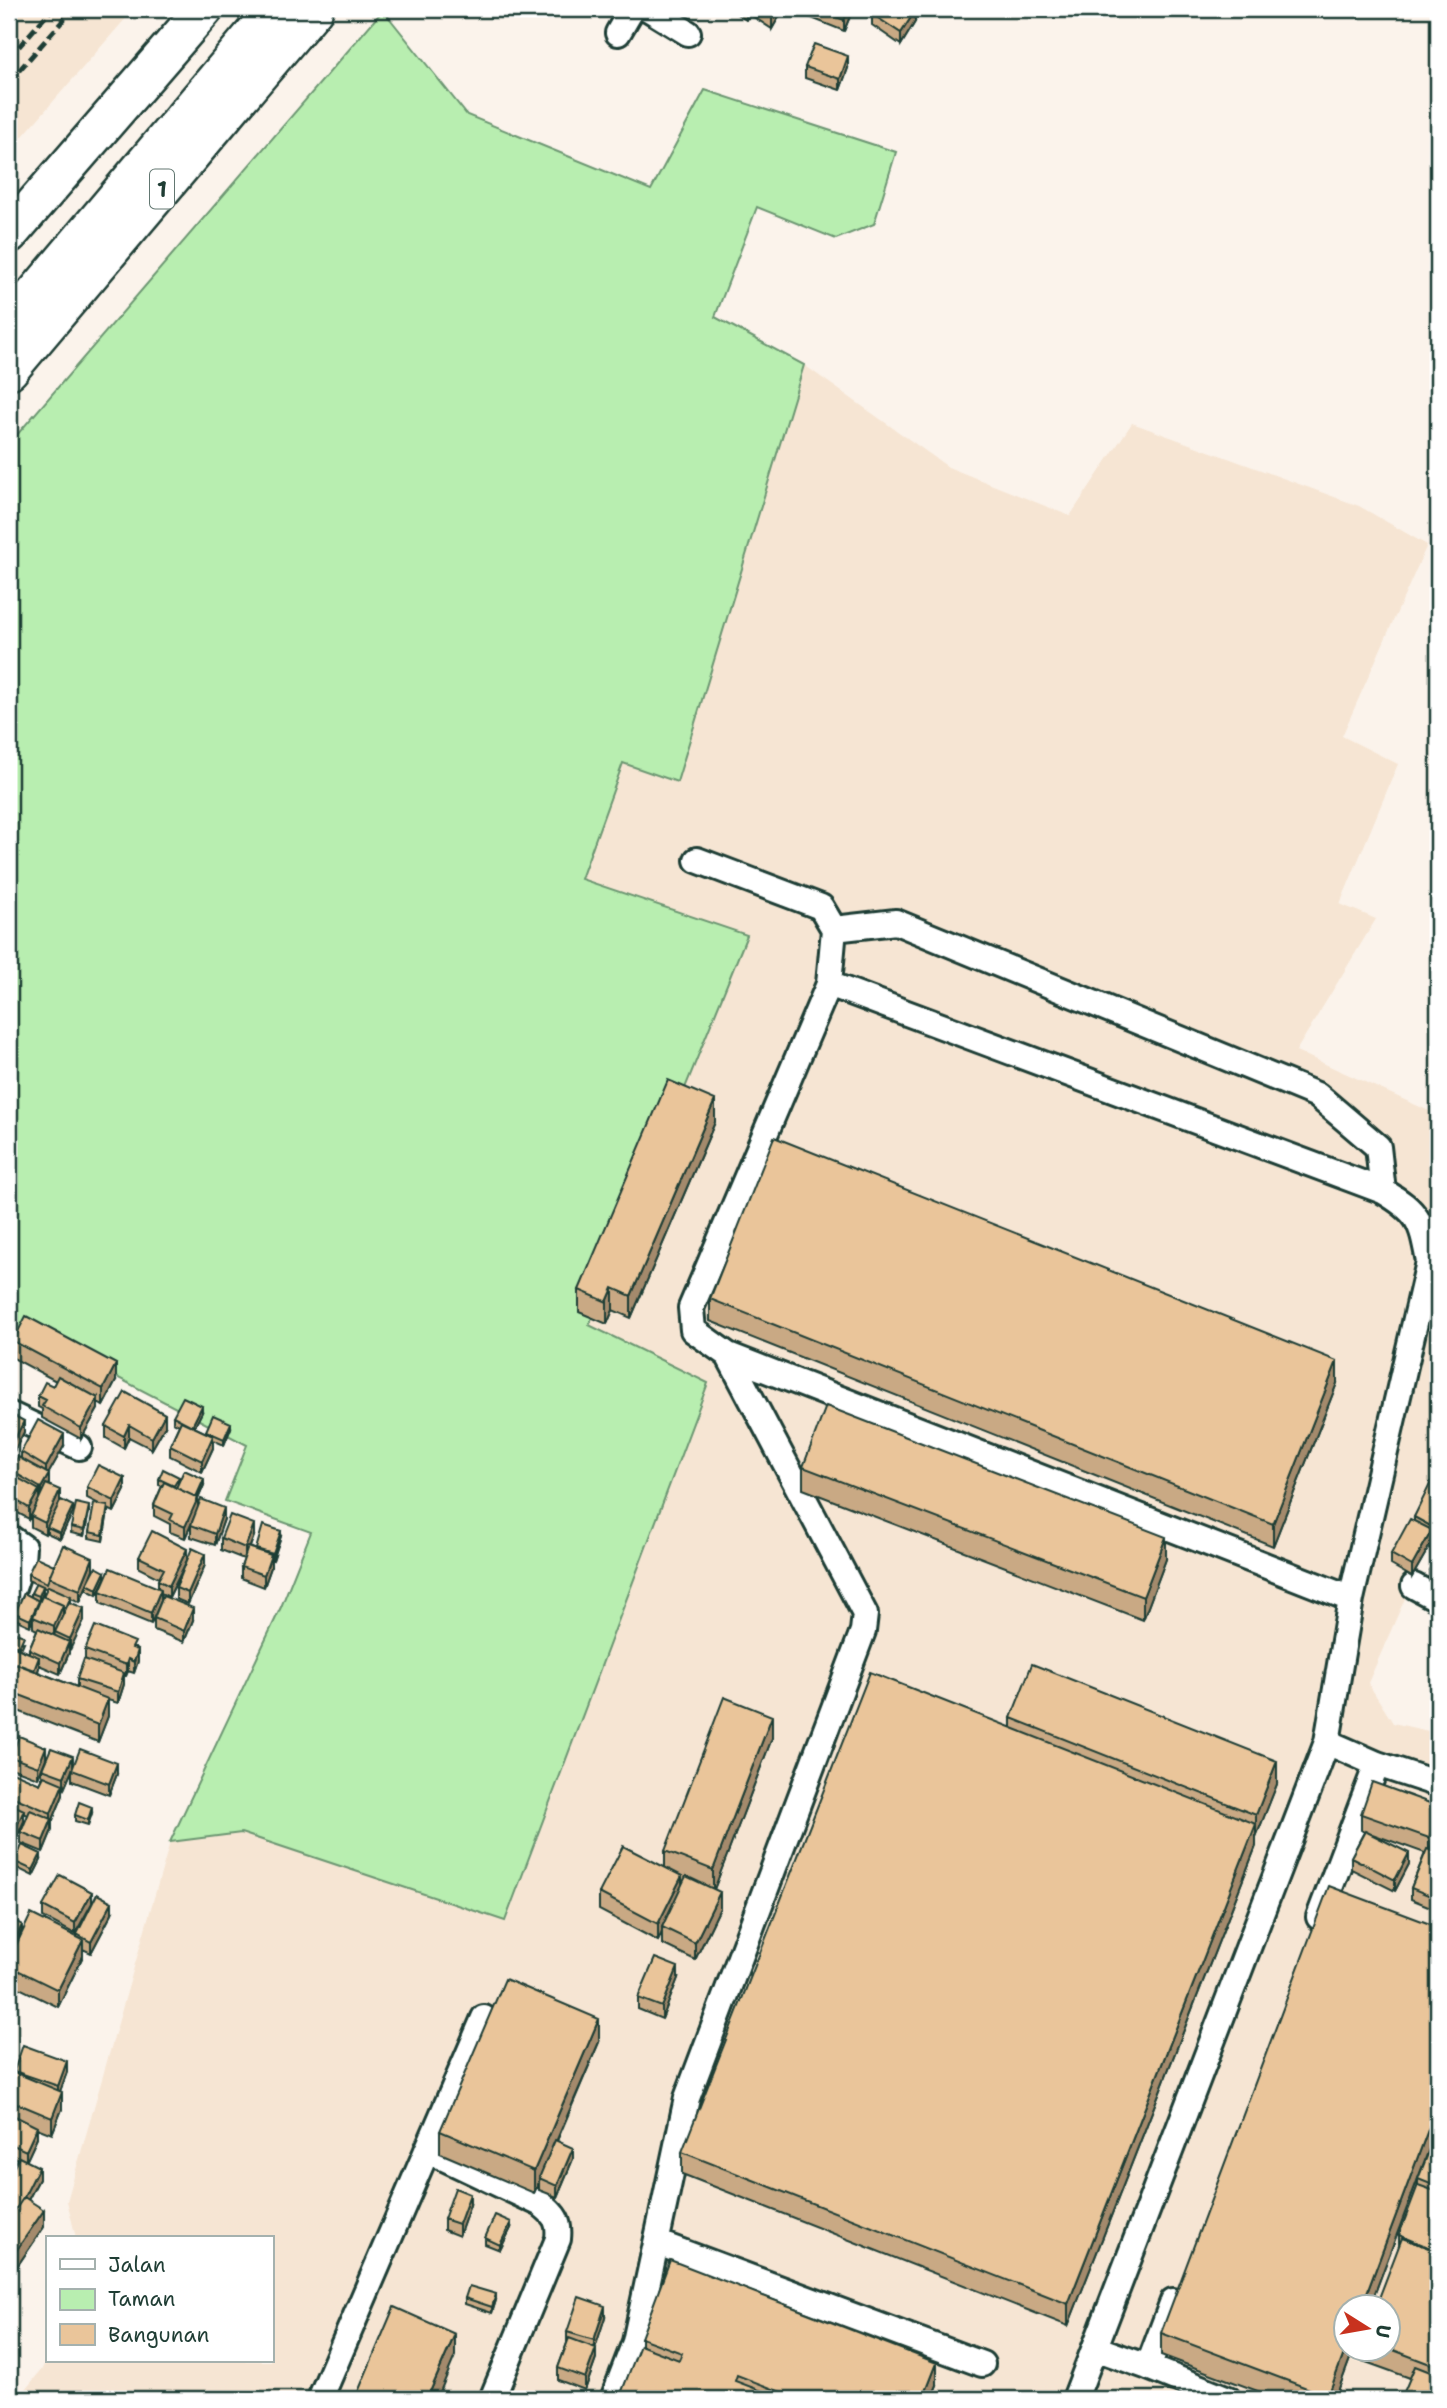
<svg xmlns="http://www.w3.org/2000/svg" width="1447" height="2408" viewBox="0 0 1447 2408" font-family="'Shantell Sans',sans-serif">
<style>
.built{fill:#f6e5d3;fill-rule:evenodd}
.green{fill:#b8eeb0;stroke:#6c9672;stroke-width:2}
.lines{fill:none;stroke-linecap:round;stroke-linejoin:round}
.minor-casing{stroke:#1f3d34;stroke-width:30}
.highway-casing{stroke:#1f3d34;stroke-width:42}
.minor{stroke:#fff;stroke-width:24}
.highway{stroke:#fff;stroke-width:37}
.rail{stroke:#1f3d34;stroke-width:5;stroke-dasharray:10 5;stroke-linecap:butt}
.wall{fill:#c9a984;stroke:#1f3d34;stroke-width:2;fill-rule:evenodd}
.shaded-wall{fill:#a48a6c;stroke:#1f3d34;stroke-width:2}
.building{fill:#eac59a;stroke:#1f3d34;stroke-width:2}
.labels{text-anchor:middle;stroke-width:5;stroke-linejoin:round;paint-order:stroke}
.shield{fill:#fff;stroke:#627771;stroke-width:2}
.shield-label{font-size:23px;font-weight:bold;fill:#1f3d34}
</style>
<rect width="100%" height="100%" fill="#fbf3eb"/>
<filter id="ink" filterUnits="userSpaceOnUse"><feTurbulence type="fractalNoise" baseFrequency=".0143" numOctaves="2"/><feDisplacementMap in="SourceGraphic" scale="14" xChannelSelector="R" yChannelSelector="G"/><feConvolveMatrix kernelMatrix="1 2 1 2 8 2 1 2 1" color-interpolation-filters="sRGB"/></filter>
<g filter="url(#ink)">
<path class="built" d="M9 9H134L9 152Z
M804 365 948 467 1070 516 1132 423 1359 506 1427 545 1342 736 1398 764 1340 904 1376 919 1296 1051 1438 1115V1523L1368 1683 1393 1723 1437 1733 1438 1730V2399H18L42 2369 47 2358V2361H271V2238H76L67 2201 170 1842 241 1833 506 1921 708 1384 589 1325 747 935 581 879 623 763 677 781ZM1346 2306H1388V2348H1346Z"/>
<path class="green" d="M383 10 467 115 651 190 705 90 896 152 874 224 836 239 757 207 715 317 804 365 677 782 623 763 581 879 747 935 589 1325 708 1383 505 1921 241 1833 170 1842 281 1607 311 1532 225 1501 247 1445 23 1328 9 1354V444Z"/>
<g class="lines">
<g class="minor-casing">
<path id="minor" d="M649 9 688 33
M618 33 632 9
M697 860 821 907 834 929 829 984 691 1308 693 1330 728 1355 1351 1599
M834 929 896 922 1317 1095 1378 1147 1383 1191
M829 984 1383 1191C1420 1213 1421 1221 1429 1262L1351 1599 1327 1742 1075 2399
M9 1414 79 1447
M9 1537 23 1547 22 1561 9 1600
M1414 1586 1438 1599
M1327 1742 1377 1764 1438 1784
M1319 1917 1377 1764
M427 2150 541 2204C555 2215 560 2221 558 2239L492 2399
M658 2243 982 2364
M1173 2301 1148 2367 1228 2399
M1095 2348 1148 2367
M320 2399 484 2018
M613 2399 635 2342 687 2098 863 1631 865 1614 728 1355"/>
</g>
<g class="highway-casing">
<path id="highway" d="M9 234 204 9
M9 325 275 9
M9 370 314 9"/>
</g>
<use href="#minor" class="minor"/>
<use href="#highway" class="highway"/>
<path class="rail" d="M9 58 52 9
M9 82 73 9"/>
</g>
<path class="wall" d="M734 9H780V15L772 29 749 14 746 20 734 12Z
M799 9H853L844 31 799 13Z
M872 14 915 22 901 45 872 25Z
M805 67 848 68 840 90 805 78Z
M715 1122 631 1318 613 1310 607 1324 579 1312V1290Z
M710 1299 1337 1383 1273 1546 710 1321Z
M13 1341 116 1381 103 1406 98 1403V1409L81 1439 42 1418V1409L38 1407V1396L53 1386 56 1381 13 1358Z
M202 1412 194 1427 206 1433V1431L231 1428 224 1445 213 1440V1448L202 1472 170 1456V1445L179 1425 173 1422V1416Z
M9 1413 24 1432 11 1457 9 1455Z
M106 1426H165L152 1449 129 1437 124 1448 106 1438Z
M64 1446 48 1474 49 1485 60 1503 73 1512 60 1539 47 1533V1528L45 1534 31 1527V1516L29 1519 16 1512V1516L11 1526 9 1525V1473L10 1474V1470L21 1458V1452Z
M803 1467 1166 1559 1143 1620 803 1489Z
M1438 1478V1541L1432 1537V1542L1412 1577 1391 1565V1554L1414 1521V1517Z
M159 1479 179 1482 204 1485 198 1499V1507L224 1519 215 1545 191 1537V1525L195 1515 185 1538 170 1532V1524L154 1516V1505L162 1486 159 1485Z
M87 1487 125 1490 114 1512 108 1509 103 1541 89 1538V1532L99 1504 87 1498Z
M89 1512 84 1536 71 1533V1527Z
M254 1536 250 1547 256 1550 281 1536 273 1560 271 1559V1567L264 1587 241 1578V1567L244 1559 221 1550V1538Z
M1438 1554V1586L1429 1581V1570Z
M139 1557 187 1560 205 1565 188 1604 176 1599V1588L186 1563 169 1597 161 1593V1601L151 1624 100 1603V1591L158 1588V1580L159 1578 139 1568Z
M54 1565 93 1569 80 1602 71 1598V1602L84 1620 69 1650V1653L60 1674 39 1665 38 1672 77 1687V1679L85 1660V1650L135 1648 138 1661 134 1673 128 1671 126 1676H124V1684L118 1703 108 1700V1716L98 1742 13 1709V1716L9 1726V1643L24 1642 21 1649 29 1653V1649L37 1630 33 1628V1619L30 1626 15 1619V1613L31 1597V1593L36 1584 28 1580V1574ZM43 1587 47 1589 39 1602 43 1592Z
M105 1572 97 1595 87 1590V1584Z
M154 1618 193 1620 184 1642 154 1630Z
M1011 1718 1277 1784 1256 1837V1846L1068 2326 682 2174V2152L1011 1728Z
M772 1738 714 1889 720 1908 695 1960 662 1944V1932L658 1941 599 1910V1893L665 1868V1851Z
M11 1757 46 1758 73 1768 64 1789 63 1788V1795L52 1822V1830L43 1852 21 1843V1832L28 1815 24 1813V1821L14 1843 9 1840V1774L40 1784 42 1780V1769L38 1778 11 1768Z
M72 1770 117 1774 109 1795 72 1781Z
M1438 1806V1827L1431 1850 1433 1851V1847L1438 1834V1910L1411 1899V1888L1425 1853 1372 1834 1409 1864 1395 1891 1351 1869V1857L1364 1832 1361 1830V1814Z
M92 1813 88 1825 75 1821V1815Z
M41 1860 33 1876 15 1867V1862Z
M92 1903 75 1934 43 1917V1906Z
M112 1913 91 1953 83 1949V1956L58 2007 9 1983V1952L12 1954 77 1937V1934Z
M1438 1927V2125L1370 2306 1346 2348H1354L1335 2399H1279L1161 2355V2333Z
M678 1978 662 2019 638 2009V1998Z
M599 2042 557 2141 573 2159 557 2197 539 2190V2182L534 2193 440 2153V2131Z
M9 2070 14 2072V2071L67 2072 60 2091 62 2109 52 2134 37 2128V2138L26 2161 39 2179 28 2200 44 2227 9 2278V2159L11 2172 18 2159 9 2154Z
M1438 2129V2399L1410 2378 1363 2361V2348H1388V2306L1399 2246V2235L1418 2185V2179Z
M470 2205 459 2236 444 2230V2219Z
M511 2228 500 2250 485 2244V2238Z
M465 2298 496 2300 492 2313 465 2304Z
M605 2317 595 2347 596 2359 585 2390 558 2380V2368L567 2343V2332Z
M641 2338 937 2385 931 2399H619L641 2345Z"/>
<path class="shaded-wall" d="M746 9H749V14L746 20Z
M777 9H780V15L772 29V17Z
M849 9H853L844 31V20Z
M915 11V22L901 45V33Z
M848 56V68L840 90V79Z
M715 1100V1122L631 1318V1296Z
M613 1288V1310L607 1324V1302Z
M1337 1361V1383L1273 1546V1524Z
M116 1364V1381L103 1406V1389Z
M98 1398V1409L81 1439V1428Z
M202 1406V1412L192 1432V1426Z
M165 1414V1426L152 1449V1438Z
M24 1421V1432L11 1457V1446Z
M231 1423V1428L224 1445V1439Z
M129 1425V1437L124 1448V1436Z
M64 1434V1446L46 1478V1467Z
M213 1436V1448L202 1472V1461Z
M49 1474V1486L41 1499V1488Z
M125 1478V1490L114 1512V1501Z
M204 1479V1485L198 1499V1509L185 1538V1527Z
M39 1490V1502L29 1519V1508Z
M60 1490V1502L45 1534V1523Z
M73 1506V1512L60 1539V1533Z
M89 1506V1512L84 1536V1530Z
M108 1506V1512L103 1541V1535Z
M224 1508V1519L215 1545V1534Z
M16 1510V1516L11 1526V1520Z
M254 1524V1536L245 1559V1548Z
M1432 1530V1542L1412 1577V1566Z
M281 1531V1536L273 1560V1554Z
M1166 1537V1559L1143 1620V1597Z
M187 1549V1560L169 1597V1586Z
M205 1554V1565L188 1604V1593Z
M271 1555V1567L264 1587V1575Z
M93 1558V1569L80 1602V1590Z
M105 1572V1578L97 1595V1589Z
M43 1586V1592L30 1626V1620L39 1601V1596Z
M161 1589V1601L151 1624V1613Z
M63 1605V1616L55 1632 54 1637V1626Z
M84 1608V1620L70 1650V1639Z
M193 1608V1620L184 1642V1631Z
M69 1642V1653L60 1674V1663Z
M138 1650V1661L134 1673V1662Z
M39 1657V1668L33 1683V1672Z
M128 1659V1671L126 1676V1665Z
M124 1673V1684L118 1703V1692Z
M108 1699V1716L98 1742V1725Z
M13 1705V1716L9 1726V1715Z
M772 1716V1738L713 1892V1870Z
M46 1747V1758L38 1778V1767Z
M73 1756V1768L64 1789V1777Z
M1277 1761V1784L1256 1837V1815Z
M117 1763V1774L109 1795V1784Z
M63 1784V1795L52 1822V1830L43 1852V1841L51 1822V1813Z
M92 1807V1813L88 1825V1820Z
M24 1810V1821L14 1843V1832Z
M1438 1811V1827L1429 1854V1838Z
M1256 1824V1846L1068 2326V2304Z
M1409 1853V1864L1395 1891V1880Z
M41 1854V1860L33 1876V1870Z
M682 1876V1893L662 1927V1932L658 1941V1924Z
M92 1892V1903L75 1934V1923Z
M720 1892V1908L695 1960V1943Z
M112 1902V1913L91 1953V1942Z
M22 1925V1930L11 1952V1947Z
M83 1940V1956L58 2007V1990Z
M678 1967V1978L662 2019V2007Z
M599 2019V2042L540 2179 539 2178V2182L534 2193V2171Z
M67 2061V2072L58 2097V2086Z
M62 2092V2109L52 2134V2118Z
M1438 2103V2125L1370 2306H1362Z
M37 2127V2138L26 2162V2151Z
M573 2148V2159L557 2197V2186Z
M11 2160V2172L9 2177V2165Z
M39 2167V2179L15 2225V2214Z
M470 2194V2205L459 2236V2224Z
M44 2210V2227L9 2278V2261Z
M511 2222V2228L500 2250V2245Z
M496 2294V2300L492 2313V2307Z
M605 2306V2317L594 2352V2340Z
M455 2334V2356L437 2399H427Z
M596 2348V2359L585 2390V2378Z
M1346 2348H1354L1335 2399H1328V2396Z
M937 2363V2385L931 2399H923Z"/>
<path class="building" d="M758 9H777L772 17Z
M816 9H849L844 20Z
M876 9H912L915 11 901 33 872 14Z
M814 44 848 56 840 79 805 67Z
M668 1080 715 1100 631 1296 613 1288 607 1302 579 1290Z
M774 1137 1337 1361 1273 1524 710 1299Z
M26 1316 116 1364 103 1389 13 1341Z
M58 1376 98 1398 81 1428 42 1406 46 1400 38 1396 45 1382 53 1386Z
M125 1392 165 1414 152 1438 129 1425 124 1436 106 1426Z
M183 1397 202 1406 192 1426 173 1416Z
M826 1406 1166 1537 1143 1597 803 1467Z
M9 1413 24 1421 11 1446 9 1444Z
M213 1415 231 1423 224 1439 206 1431Z
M38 1420 64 1434 46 1467 21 1452Z
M181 1421 213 1436 202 1461 170 1445Z
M18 1457 49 1474 41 1488 10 1470Z
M98 1465 125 1478 114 1501 87 1487Z
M163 1469 179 1477 174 1486 159 1479Z
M184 1470 204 1479 196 1497 176 1488Z
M9 1473 39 1490 29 1508 9 1496Z
M1434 1476 1438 1478V1530L1414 1517Z
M164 1482 198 1498 185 1527 170 1520 173 1514 154 1505Z
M46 1484 60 1490 45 1523 31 1516Z
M201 1499 224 1508 215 1534 191 1525Z
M61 1500 73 1506 60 1533 47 1527Z
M76 1503 89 1506 84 1530 71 1527Z
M94 1504 108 1506 103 1535 89 1532Z
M9 1507 16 1510 11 1520 9 1519Z
M230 1515 254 1524 245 1548 221 1538Z
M1410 1519 1432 1530 1412 1566 1391 1554Z
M263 1525 281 1531 273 1554 256 1549Z
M152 1531 187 1549 169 1586 158 1580 164 1569 139 1557Z
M63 1545 93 1558 80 1590 49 1577Z
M248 1547 271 1555 264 1575 241 1567Z
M192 1548 205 1554 188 1593 176 1588Z
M1438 1554V1575L1429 1570Z
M36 1557 54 1565 47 1583 28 1574Z
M96 1567 105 1572 97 1589 87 1584Z
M110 1568 161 1589 151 1613 100 1591Z
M36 1583 43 1586 39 1596 31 1593Z
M48 1586 71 1596 66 1608 63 1606V1605L43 1596Z
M24 1593 39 1601 30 1620 15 1613Z
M42 1596 63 1605 54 1626 33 1617Z
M163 1596 193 1608 184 1631 154 1618Z
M69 1602 84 1608 70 1639 55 1632Z
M95 1626 135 1642 132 1648 138 1650 134 1662 128 1659 126 1665 85 1650Z
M38 1628 69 1642 60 1663 29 1649Z
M13 1632 24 1636 19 1647 9 1643Z
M9 1645 39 1657 34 1670 9 1661Z
M84 1659 124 1673 118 1692 77 1679Z
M9 1661 108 1699 98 1725 9 1691Z
M1032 1664 1277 1761 1256 1815 1011 1718Z
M870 1672 1256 1824 1068 2304 682 2152Z
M724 1697 772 1716 713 1870 665 1851Z
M9 1703 13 1705 9 1715Z
M19 1736 46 1747 38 1767 11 1757Z
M51 1748 73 1756 64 1777 42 1769Z
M80 1749 117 1763 109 1784 72 1770Z
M10 1771 40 1784 44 1776 63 1784 51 1813 9 1795V1774Z
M1372 1782 1438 1806V1811L1429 1838 1361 1814Z
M79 1802 92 1807 88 1820 75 1815Z
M9 1803 24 1810 14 1832 9 1829Z
M30 1810 52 1819 43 1841 21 1832Z
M1365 1831 1409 1853 1395 1880 1351 1857Z
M1438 1834V1849L1433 1847Z
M22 1845 41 1854 33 1870 15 1862Z
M623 1846 682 1876 658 1924 599 1893Z
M1427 1849 1438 1853V1899L1411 1888Z
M60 1875 92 1892 75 1923 43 1906Z
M686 1876 720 1892 695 1943 662 1927Z
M1329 1886 1438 1927V2103L1362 2306H1346V2348L1328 2396 1161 2333Z
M97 1894 112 1902 91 1942 77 1934Z
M31 1914 83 1940 58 1990 9 1966V1960Z
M10 1918 22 1925 11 1947 9 1946V1921Z
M655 1958 678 1967 662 2007 638 1998Z
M505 1979 599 2019 534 2171 440 2131Z
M23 2045 67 2061 58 2086 14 2071Z
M9 2070 62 2092 52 2118 9 2100Z
M9 2113 37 2127 26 2151 9 2143Z
M1438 2129V2187L1418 2179Z
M555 2140 573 2148 557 2186 539 2178Z
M19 2157 39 2167 24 2197 13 2213 9 2210V2177Z
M1418 2185 1438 2192V2251L1399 2235Z
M455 2188 470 2194 459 2224 444 2219Z
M24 2197 44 2210 9 2261V2219Z
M495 2215 511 2222 500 2245 485 2238Z
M1402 2238 1438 2251V2367L1388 2348V2306H1376Z
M670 2260 937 2363 923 2399H799L737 2375 735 2381 783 2399H619L640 2345 679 2360 682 2353 641 2338Z
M469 2286 496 2294 492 2307 465 2298Z
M579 2297 605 2306 594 2340 567 2332Z
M394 2307 455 2334 427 2399H355Z
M569 2338 596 2348 585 2378 558 2368Z
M1415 2366 1438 2375V2399H1401Z
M1107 2396 1116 2399H1105Z"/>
</g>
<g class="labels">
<rect class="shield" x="150" y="169.5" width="24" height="39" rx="5"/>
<g class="shield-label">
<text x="162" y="197">1</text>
</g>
</g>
<rect width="1447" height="2408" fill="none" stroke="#fff" stroke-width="35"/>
<rect x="18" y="18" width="1412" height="2373" fill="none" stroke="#1f3d34" stroke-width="2.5" filter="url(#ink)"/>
<rect x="46" y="2236" width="228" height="126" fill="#ffffff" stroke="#a5b1ae" stroke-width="2"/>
<rect x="60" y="2259" width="35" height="10" fill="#ffffff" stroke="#a5b1ae" stroke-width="2"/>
<text x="108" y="2272" font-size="21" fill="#1f3d34">Jalan</text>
<rect x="60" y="2289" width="35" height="21" fill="#b8eeb0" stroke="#a5b1ae" stroke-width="2"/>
<text x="108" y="2306" font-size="21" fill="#1f3d34">Taman</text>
<rect x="60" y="2324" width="35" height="21" fill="#eac59a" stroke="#a5b1ae" stroke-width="2"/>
<text x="108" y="2342" font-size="21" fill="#1f3d34">Bangunan</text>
<g transform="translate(1367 2328) rotate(101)"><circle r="33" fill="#ffffff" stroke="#a5b1ae" stroke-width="2"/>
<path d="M0-5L12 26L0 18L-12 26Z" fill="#c8321e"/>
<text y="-10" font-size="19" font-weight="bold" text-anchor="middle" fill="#1f3d34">U</text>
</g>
</svg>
